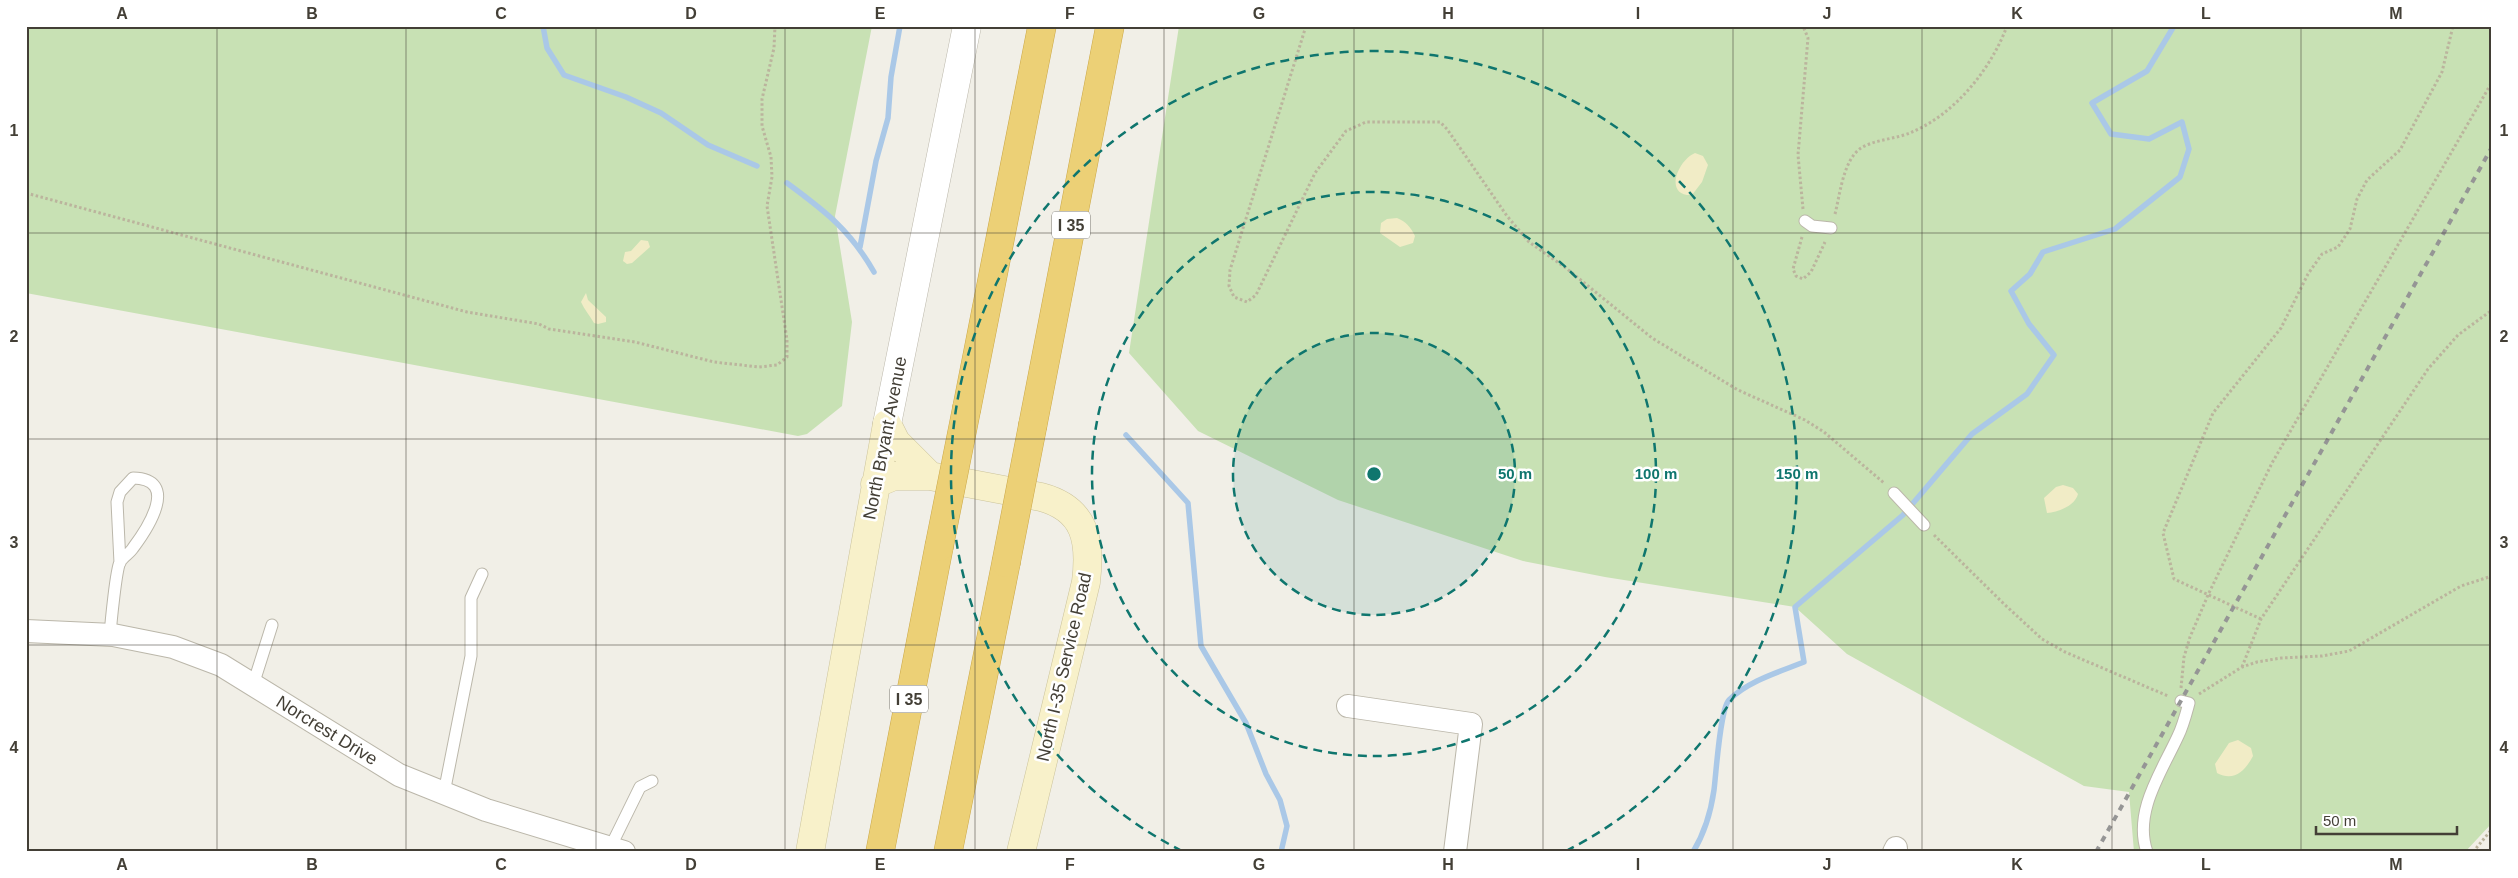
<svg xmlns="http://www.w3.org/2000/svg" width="2518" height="878" viewBox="0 0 2518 878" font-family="Helvetica,sans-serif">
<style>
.green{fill:#c8e1b4}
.sand{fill:#f1ecc6}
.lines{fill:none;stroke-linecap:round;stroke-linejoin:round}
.stream{stroke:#aac8e7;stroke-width:5.5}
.service-casing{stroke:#bbb7aa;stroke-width:13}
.minor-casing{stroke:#bbb7aa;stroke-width:24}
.tertiary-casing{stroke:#bbb7aa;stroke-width:29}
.secondary-casing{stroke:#cbc39b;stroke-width:29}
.motorway-casing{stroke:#caa748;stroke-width:29}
.path{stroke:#bbb49d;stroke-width:3;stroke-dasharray:2.5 2.5;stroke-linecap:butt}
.service{stroke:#fff;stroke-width:11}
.minor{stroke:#fff;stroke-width:22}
.tertiary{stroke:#fff;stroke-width:28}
.secondary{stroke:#f8f1ca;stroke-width:28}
.motorway{stroke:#ecd076;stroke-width:28}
.rail{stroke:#959595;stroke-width:4;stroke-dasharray:6 6;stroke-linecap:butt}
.motorway-bridge-casing{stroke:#caa748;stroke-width:29;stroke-linecap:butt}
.motorway-bridge{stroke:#ecd076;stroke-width:28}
.grid{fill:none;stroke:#433f36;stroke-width:1;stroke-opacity:0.55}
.ring{fill:none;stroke:#0f766e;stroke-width:2.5;stroke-dasharray:9 6}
.labels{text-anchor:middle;stroke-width:5;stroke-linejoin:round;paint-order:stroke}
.shield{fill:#fff;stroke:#7b7972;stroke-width:1}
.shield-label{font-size:16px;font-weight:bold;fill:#433f36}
.street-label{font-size:18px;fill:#433f36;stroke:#fff}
.centre{fill:#0f766e;stroke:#fff;stroke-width:2.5}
.ring-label{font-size:15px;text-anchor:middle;font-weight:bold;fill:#0f766e;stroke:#fff;stroke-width:5;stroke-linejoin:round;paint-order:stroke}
.neatline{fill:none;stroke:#433f36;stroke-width:2}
.grid-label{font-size:16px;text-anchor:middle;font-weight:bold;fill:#433f36}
</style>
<rect width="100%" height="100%" fill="#f1efe7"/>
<path class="green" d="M26 26H872L835 216 852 322 842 406 807 434 798 436 26 293Z
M1179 26H2492V823L2465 852H2134L2129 792 2084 786 1847 654 1795 607 1605 577 1523 561 1338 500 1198 431 1129 353Z"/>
<path class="sand" d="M1695 153 1703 156 1708 165 1702 182 1692 195C1663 196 1678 160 1695 153Z
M1397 218C1406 222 1410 226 1415 236L1413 243 1400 247 1380 233 1381 223 1387 219Z
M641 240 648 241 650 247 632 263 627 264 623 261 625 252 631 251Z
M586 293 588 300 606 317V322L598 324 594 323C590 316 584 309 581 302Z
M2063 485 2073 488 2078 494C2075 506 2058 512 2047 513L2044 498 2056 487Z
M2238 740 2251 748 2253 756C2245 771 2234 782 2217 773L2215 764 2229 743Z"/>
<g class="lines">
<path class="stream" d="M543 26 547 48 564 75 626 97 661 113 708 145 757 166
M787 183C825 211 850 230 874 272
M860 247 876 161 888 118 891 77 900 26
M1126 435 1188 503 1201 646 1246 723 1266 774 1280 800 1287 826 1281 852
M1693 852C1704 834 1711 811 1714 790 1716 775 1720 709 1729 700 1748 681 1779 672 1804 662L1795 607 1903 515 1972 434 2027 394 2054 355 2029 324 2011 291 2030 274 2043 252 2115 229 2180 177 2189 149 2182 122 2149 139 2111 134 2092 103 2147 71 2174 26"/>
<g class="service-casing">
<path id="service" d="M1805 221 1812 226 1831 228
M1894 493 1924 525
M110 635C111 622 116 570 120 562 123 557 130 553 133 548 148 528 180 479 133 478L120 492 117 502 120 563
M253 685 272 625
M444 793 471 656V598L482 574
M610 848 640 787 652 781
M2147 852C2133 812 2162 771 2178 736 2183 726 2186 714 2189 703L2181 701"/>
</g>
<g class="minor-casing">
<g id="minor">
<path id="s1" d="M26 631 113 635 173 647 221 665 399 775 486 810 624 852"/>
<path d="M1348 706 1471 724 1455 852"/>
<path d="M1894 852 1896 848"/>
</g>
</g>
<g class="tertiary-casing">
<path id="tertiary" d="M887 424 967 26"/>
</g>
<g class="secondary-casing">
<path id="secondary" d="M887 424 896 442 930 476
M875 484 894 476H930L1041 497C1086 509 1091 541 1086 582L1021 852
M810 852 887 424"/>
</g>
<g class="motorway-casing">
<path id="motorway" d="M967 407 1042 26
M1033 424 1110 26
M880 852 939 547
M948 852 1006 563"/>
</g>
<path class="path" d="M1306 26 1230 270 1229 286 1234 297 1247 302 1256 295 1315 173 1346 131 1366 122H1440L1447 129 1507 216 1529 242 1566 268 1652 338 1738 390 1805 420 1824 432 1884 483
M26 193 467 312 539 324 549 329 635 342 714 362 759 367 777 365 787 357V340L767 206 772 177 771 157 762 126V99L774 48 775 26
M1803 209 1798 155 1808 38 1803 26
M1835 214C1840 195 1843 160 1861 148 1876 139 1897 139 1912 132 1955 114 1991 69 2007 26
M1802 237 1793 269 1796 276 1803 279 1811 272 1825 242
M1934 535 2004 604 2042 639 2065 652 2168 696
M2261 619 2174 579 2163 533 2213 413 2281 328 2308 274 2322 254 2338 247 2350 229 2357 199 2367 180 2400 150 2442 72 2453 26
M2242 667 2261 619 2428 369 2458 335 2492 310
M2181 688 2184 657 2190 637 2208 595 2272 463 2492 82
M2199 694 2242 667 2257 662 2281 658 2322 656 2349 651 2461 586 2492 576
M2473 852 2492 829"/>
<use href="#service" class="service"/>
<use href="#minor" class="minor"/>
<use href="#tertiary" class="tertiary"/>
<use href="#secondary" class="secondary"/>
<use href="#motorway" class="motorway"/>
<path class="rail" d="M2096 852 2492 147"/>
<g class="motorway-bridge-casing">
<path id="motorway-bridge" d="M939 547 967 407
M1006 563 1033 424"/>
</g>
<use href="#motorway-bridge" class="motorway-bridge"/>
</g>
<path class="grid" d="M217 26V852M406 26V852M596 26V852M785 26V852M975 26V852M1164 26V852M1354 26V852M1543 26V852M1733 26V852M1922 26V852M2112 26V852M2301 26V852M26 233H2492M26 439H2492M26 645H2492"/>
<circle cx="1374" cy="474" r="141" fill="#0f766e" fill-opacity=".12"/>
<g class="ring">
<circle cx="1374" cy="474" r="141"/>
<circle cx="1374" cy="474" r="282"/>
<path d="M1182 851A423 423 0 1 1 1566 851"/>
</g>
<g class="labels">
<g class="shield">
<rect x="1052" y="211.5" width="38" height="27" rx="4"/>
<rect x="890" y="685.5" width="38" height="27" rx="4"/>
</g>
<g class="shield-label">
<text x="1071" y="231">I 35</text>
<text x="909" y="705">I 35</text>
</g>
<g class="street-label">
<text transform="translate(885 438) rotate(-79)" y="6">North Bryant Avenue</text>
<text transform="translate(1064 667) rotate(-77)" y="6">North I-35 Service Road</text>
<text dy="6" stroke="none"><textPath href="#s1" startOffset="324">Norcrest Drive</textPath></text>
</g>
</g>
<circle cx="1374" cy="474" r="8" class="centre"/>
<g class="ring-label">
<text x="1515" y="479">50 m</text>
<text x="1656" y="479">100 m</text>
<text x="1797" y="479">150 m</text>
</g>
<rect width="2518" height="878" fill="none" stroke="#ffffff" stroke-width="55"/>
<path d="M2316 826v8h141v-8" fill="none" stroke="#433f36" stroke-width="2.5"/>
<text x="2323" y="826" font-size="15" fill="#433f36" stroke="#ffffff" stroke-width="4" paint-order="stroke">50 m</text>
<rect x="28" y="28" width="2462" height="822" class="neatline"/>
<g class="grid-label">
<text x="122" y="19">A</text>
<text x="312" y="19">B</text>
<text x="501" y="19">C</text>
<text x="691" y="19">D</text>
<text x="880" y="19">E</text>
<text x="1070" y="19">F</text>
<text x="1259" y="19">G</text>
<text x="1448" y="19">H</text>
<text x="1638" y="19">I</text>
<text x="1827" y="19">J</text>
<text x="2017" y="19">K</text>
<text x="2206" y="19">L</text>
<text x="2396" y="19">M</text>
<text x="14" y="136">1</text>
<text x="2504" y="136">1</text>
<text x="14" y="342">2</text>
<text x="2504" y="342">2</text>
<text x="14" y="548">3</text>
<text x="2504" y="548">3</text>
<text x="14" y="753">4</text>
<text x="2504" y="753">4</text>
<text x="122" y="870">A</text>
<text x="312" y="870">B</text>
<text x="501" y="870">C</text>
<text x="691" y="870">D</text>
<text x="880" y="870">E</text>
<text x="1070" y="870">F</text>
<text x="1259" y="870">G</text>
<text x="1448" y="870">H</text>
<text x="1638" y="870">I</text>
<text x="1827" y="870">J</text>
<text x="2017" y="870">K</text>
<text x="2206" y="870">L</text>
<text x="2396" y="870">M</text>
</g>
</svg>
